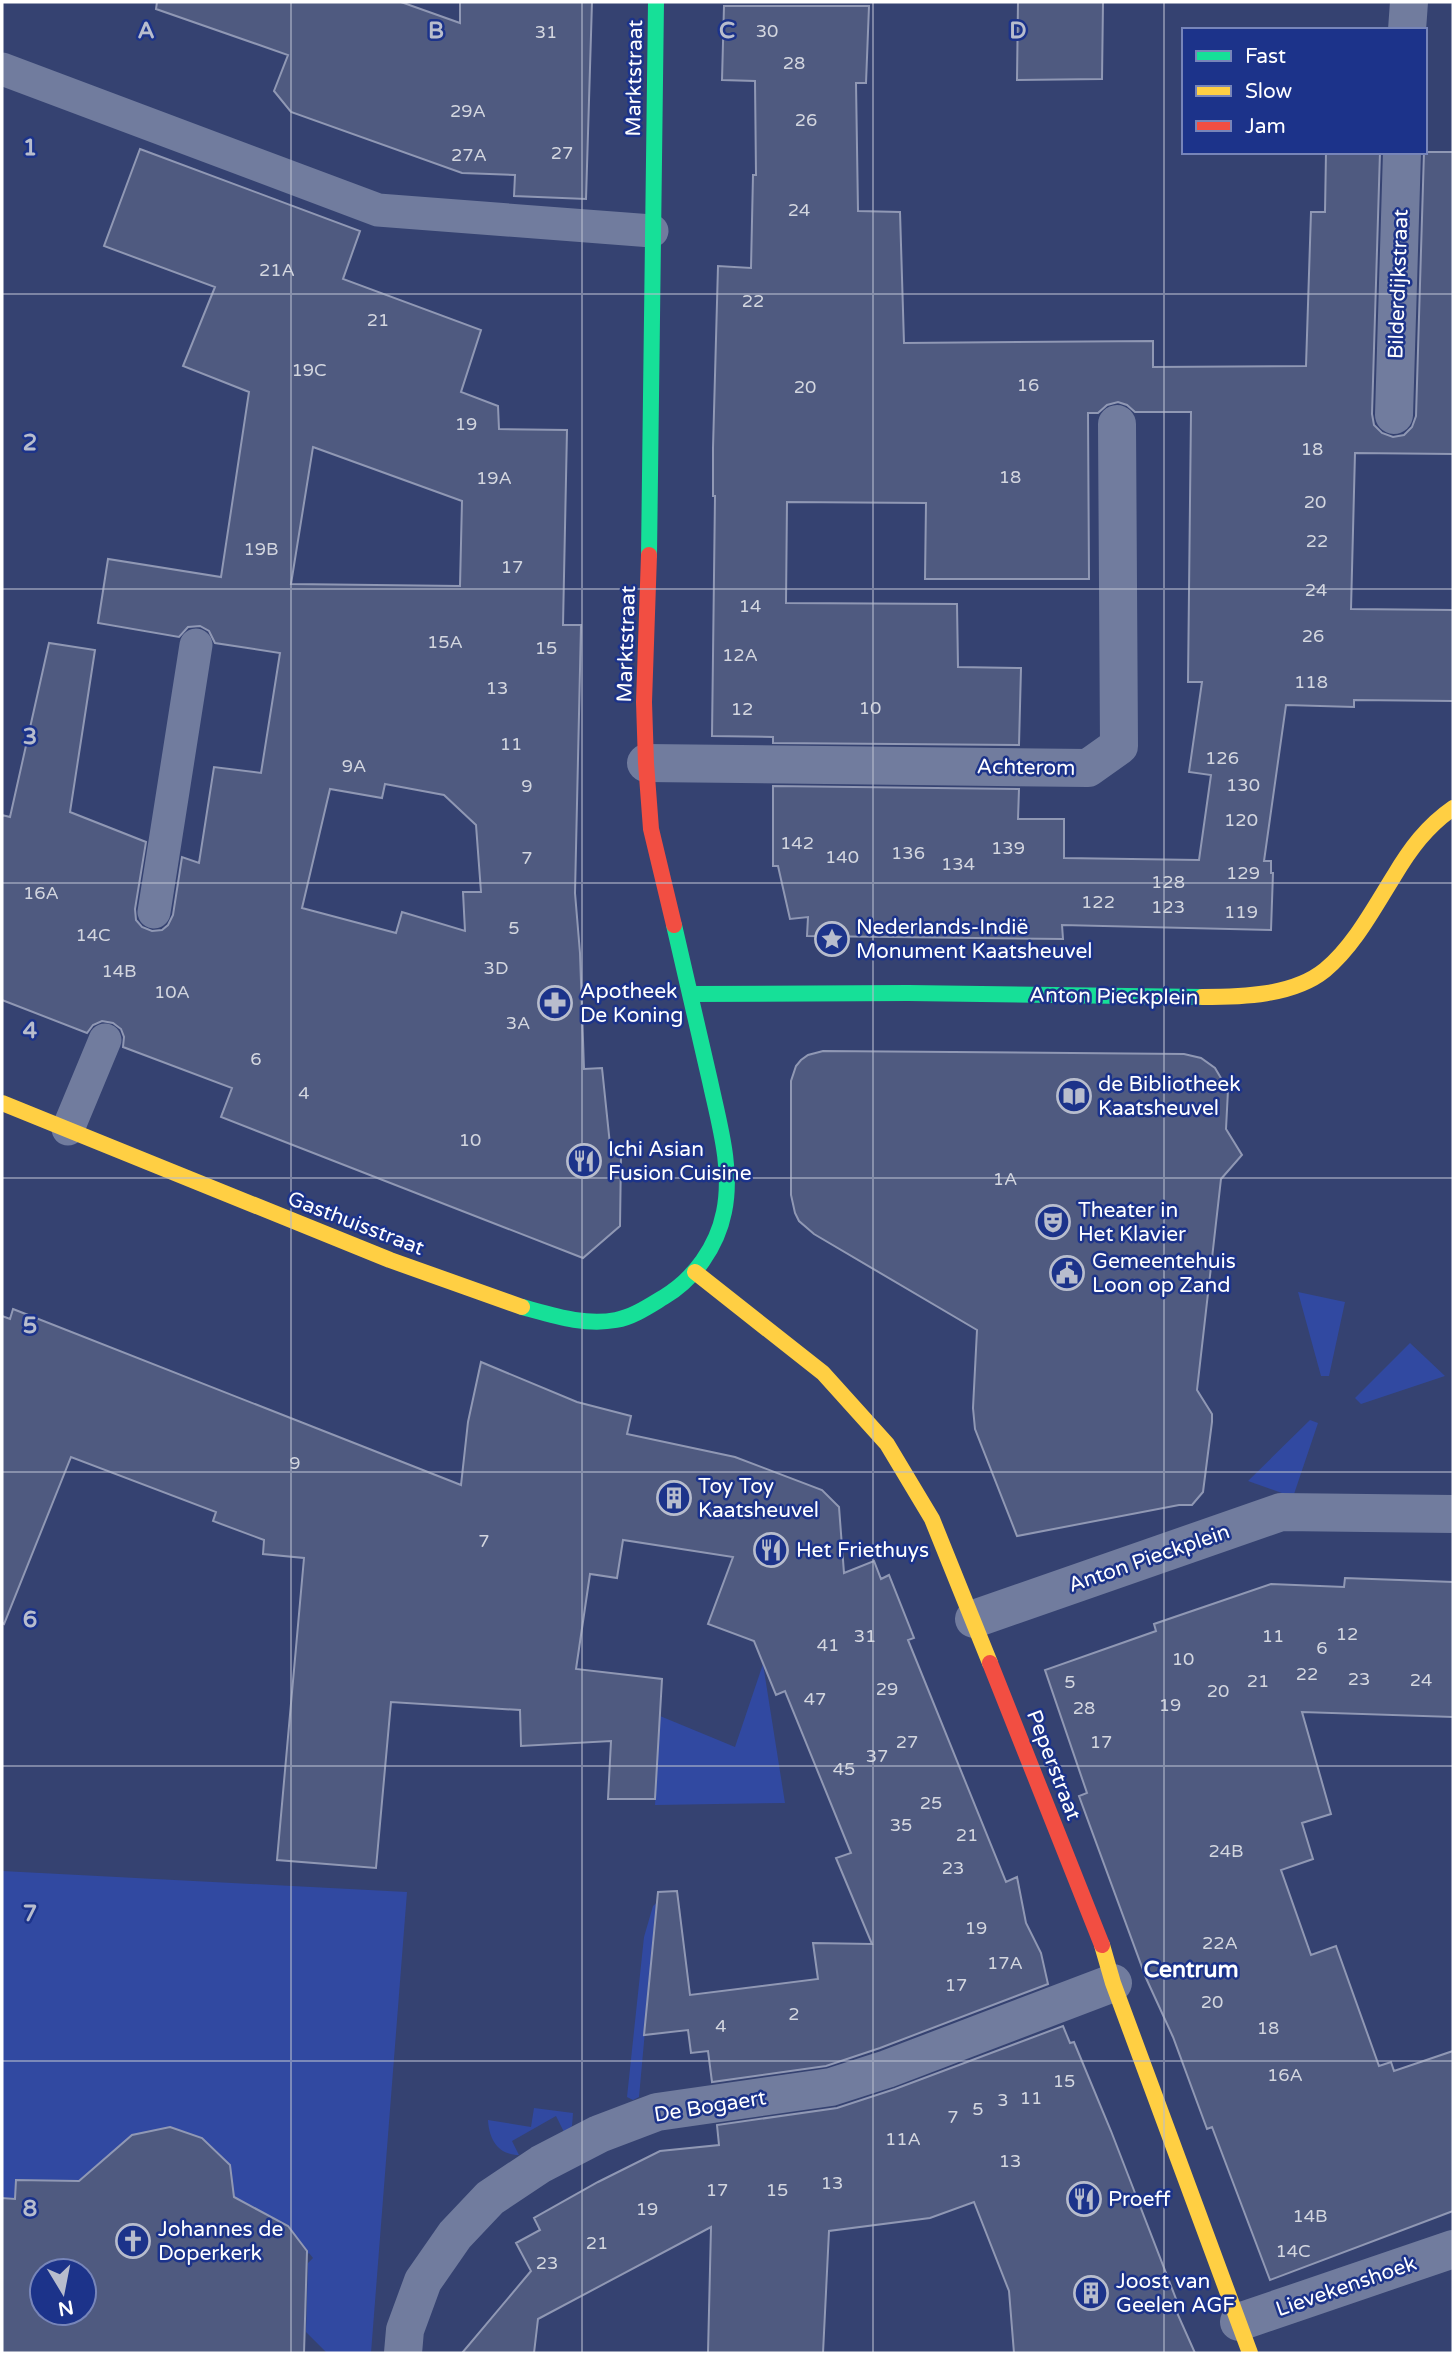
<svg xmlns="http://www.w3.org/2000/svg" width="1455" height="2355" viewBox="0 0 1455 2355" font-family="'Varela Round',sans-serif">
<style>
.green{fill:#3149a1}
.building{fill:#4f5a80;stroke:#9098b4;stroke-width:2;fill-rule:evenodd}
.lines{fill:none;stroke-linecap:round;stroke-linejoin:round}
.lane{stroke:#717c9e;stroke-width:33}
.street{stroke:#717c9e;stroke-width:38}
.fast{stroke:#16e098;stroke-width:16}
.slow{stroke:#ffcf43;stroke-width:16}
.jam{stroke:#f24e42;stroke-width:16}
.grid{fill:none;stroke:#b8bdcd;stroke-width:2;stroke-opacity:0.55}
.labels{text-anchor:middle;stroke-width:5;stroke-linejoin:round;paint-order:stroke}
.number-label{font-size:18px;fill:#d3d6df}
.street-label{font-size:21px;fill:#fff;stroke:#1c338a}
.poi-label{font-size:21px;fill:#fff;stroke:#1c338a;text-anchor:start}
.neighbourhood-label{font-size:23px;font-weight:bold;fill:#fff;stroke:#1c338a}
.grid-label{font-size:23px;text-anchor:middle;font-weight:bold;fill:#b8bdcd;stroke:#1c338a;stroke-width:5;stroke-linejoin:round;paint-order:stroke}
</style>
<rect width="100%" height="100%" fill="#354271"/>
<path class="green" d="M1298 1292 1345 1302 1329 1376H1321Z
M1410 1343 1445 1376 1361 1404 1355 1398Z
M1310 1420 1318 1423 1293 1497 1248 1481Z
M763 1664 785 1803 655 1805 660 1716 735 1747Z
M2 1871 407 1892 371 2353H327L306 2332 308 2263 313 2258 309 2253 302 2259 250 2214 253 2207 248 2205 245 2211 227 2186 233 2184 214 2156 217 2151 213 2148 208 2152 185 2137 186 2132 181 2130 180 2136 152 2135 151 2130 146 2131V2136L123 2150 119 2145 115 2150 118 2154 97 2180 16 2181 15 2199 2 2198Z
M660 1900 653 1943 639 2097 633 2100 627 2097 644 1937 653 1906Z
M534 2108 573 2113 572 2126 564 2132 556 2116 512 2141 519 2155C498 2155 489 2139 488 2120L531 2127Z"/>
<path class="building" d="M157 2H401L460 23V2H592L586 199 514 196 515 175 462 173 291 112 274 91 288 55 156 9Z
M1018 2H1103L1102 79 1017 80Z
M724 6H869L866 83H856L858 211 900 212 904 343 1153 341V367L1306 366 1311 212H1325L1326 152H1380L1372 414 1374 425 1382 433 1393 437 1404 435 1412 427 1416 416 1424 152H1453V454L1355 453 1351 609 1453 610V701L1354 700V707L1286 705 1264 861H1271V873H1273L1271 930 1062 925 1063 939 807 936 808 917 790 919 778 866H773V786L1019 789 1018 819H1064V858L1199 860 1211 775 1189 772 1202 682H1188L1191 412H1135L1127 405 1118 402 1107 405 1098 413H1088L1089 579H925L926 503 787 502 786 603 957 604 958 667 1021 668 1019 745 773 743V737L712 736 715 496H713V448L718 266 751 268 753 175H756L755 81 722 80Z
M140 149 360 231 343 279 481 330 461 392 498 406 499 429 567 430 563 625H581L575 893 580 953 584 1069 602 1068 611 1154 621 1155 620 1226 583 1258 221 1117 232 1088 123 1047 124 1037 121 1029 113 1023 102 1021 93 1025 87 1033 2 1000V815L10 817 49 643 95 650 70 812 146 842 135 909 136 920 142 927 152 931 162 930 168 925 173 915 182 857 199 863 214 767 261 773 280 653 215 643 209 631 200 626 188 627 179 637 98 623 108 559 221 577 249 392 183 366 215 287 104 246ZM313 447 462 501 460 586 291 584ZM385 784 444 795 476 825 481 892H463L465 931 402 912 396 933 302 908 330 789 382 798Z
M823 1051 1184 1054 1201 1058 1215 1068 1228 1090 1226 1129 1242 1155 1221 1179 1197 1390 1212 1414V1422L1203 1492 1192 1505H1179L1017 1536 975 1429 973 1408 977 1330 814 1234 799 1221 795 1213 791 1195V1081L796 1066 801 1060 808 1055Z
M13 1309 461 1485 468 1422 481 1362 577 1402 631 1416 627 1434 735 1457 822 1490 839 1507 844 1573 874 1561 881 1579 889 1575 914 1638 908 1640 1006 1882 1017 1877 1026 1923 1041 1953 1048 1984 880 2048 826 2066 712 2082 708 2051 691 2053 688 2030 644 2035 658 1892 677 1891 690 1995 818 1979 813 1943 872 1944 836 1858 851 1853 785 1691 776 1695 754 1641 708 1624 733 1557 623 1540 617 1578 590 1574 576 1669 662 1679 655 1799H608L611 1741 521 1746 520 1710 391 1702 376 1868 277 1860 304 1558 263 1554 264 1540 213 1521 216 1512 71 1457 4 1624 2 1623V1316L10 1319Z
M1345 1578 1453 1582V1717L1302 1712 1331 1814 1302 1823 1313 1859 1281 1870 1311 1955 1336 1946 1379 2066 1391 2062 1394 2071 1453 2051V2211L1270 2280 1212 2127 1207 2129 1173 2037 1146 1978 1079 1796 1087 1793 1045 1670 1156 1631 1154 1624 1271 1584 1344 1587Z
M1063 2026 1070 2043 1074 2042 1111 2131 1178 2304 1174 2306 1195 2353H1014L1009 2291 974 2202 930 2218 829 2231 823 2353H708L711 2227 538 2319 534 2353H462L531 2271 516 2243 540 2230 534 2218 598 2182 660 2151 719 2145 717 2125 837 2108 895 2089Z
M170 2127 202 2138 230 2165 234 2197 288 2226 307 2251 304 2353H2V2198L15 2199 16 2180 79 2181 132 2135ZM42 2271H84V2313H42Z"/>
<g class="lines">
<path class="lane" d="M2 69 378 210 652 231
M154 912 196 645
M68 1129 105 1040"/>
<path class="street" d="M1407 30 1409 2
M1394 415 1402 152
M646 763 1088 768 1119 746 1117 424
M974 1619 1281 1512 1453 1514
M1239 2322 1453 2249
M403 2353 405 2330 423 2281 455 2235 490 2198 541 2164 599 2134 657 2112 831 2087 887 2069 1113 1983"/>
<path class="fast" d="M649 555 656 2
M690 994 908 993 1202 997
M522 1307C552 1315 584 1326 616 1320 633 1317 649 1306 664 1297 694 1279 717 1247 724 1212 733 1169 719 1123 710 1081 698 1029 686 977 674 925"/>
<path class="slow" d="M1202 997C1241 997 1293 996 1325 970 1354 946 1374 908 1394 876 1410 849 1427 826 1453 808
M2 1103 390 1260 522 1307
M695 1272 823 1373 887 1444 932 1519 990 1663
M1102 1945 1113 1983 1250 2353"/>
<path class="jam" d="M649 555 644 702 646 763 651 829 674 925
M990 1663 1102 1945"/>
</g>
<path class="grid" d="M291 2V2353M582 2V2353M873 2V2353M1164 2V2353M2 294H1453M2 589H1453M2 883H1453M2 1178H1453M2 1472H1453M2 1766H1453M2 2061H1453"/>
<defs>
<g id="sight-ring" transform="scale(1.75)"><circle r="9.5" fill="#1c338a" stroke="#b8bdcd" stroke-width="1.5"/><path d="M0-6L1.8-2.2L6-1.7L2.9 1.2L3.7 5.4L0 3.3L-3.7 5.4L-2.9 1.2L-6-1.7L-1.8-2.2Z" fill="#b8bdcd"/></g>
<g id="pharmacy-ring" transform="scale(1.75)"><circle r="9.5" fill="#1c338a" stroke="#b8bdcd" stroke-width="1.5"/><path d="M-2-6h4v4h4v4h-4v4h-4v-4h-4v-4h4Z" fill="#b8bdcd"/></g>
<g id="library-ring" transform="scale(1.75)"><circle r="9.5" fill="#1c338a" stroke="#b8bdcd" stroke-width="1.5"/><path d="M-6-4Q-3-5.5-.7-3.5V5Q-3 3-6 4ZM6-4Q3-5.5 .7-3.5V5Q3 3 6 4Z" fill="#b8bdcd"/></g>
<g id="restaurant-ring" transform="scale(1.75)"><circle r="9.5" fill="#1c338a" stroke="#b8bdcd" stroke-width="1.5"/><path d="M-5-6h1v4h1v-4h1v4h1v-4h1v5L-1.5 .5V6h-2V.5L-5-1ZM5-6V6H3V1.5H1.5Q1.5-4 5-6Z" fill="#b8bdcd"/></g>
<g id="theatre-ring" transform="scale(1.75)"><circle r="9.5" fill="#1c338a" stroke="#b8bdcd" stroke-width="1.5"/><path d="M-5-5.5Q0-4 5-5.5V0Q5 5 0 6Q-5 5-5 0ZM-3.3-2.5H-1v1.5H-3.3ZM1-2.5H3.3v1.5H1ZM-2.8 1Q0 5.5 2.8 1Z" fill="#b8bdcd"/></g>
<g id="civic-ring" transform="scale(1.75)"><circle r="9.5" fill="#1c338a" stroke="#b8bdcd" stroke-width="1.5"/><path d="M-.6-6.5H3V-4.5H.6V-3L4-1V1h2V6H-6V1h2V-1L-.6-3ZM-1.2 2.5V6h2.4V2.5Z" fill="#b8bdcd"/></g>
<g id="building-ring" transform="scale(1.75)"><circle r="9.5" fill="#1c338a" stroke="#b8bdcd" stroke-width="1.5"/><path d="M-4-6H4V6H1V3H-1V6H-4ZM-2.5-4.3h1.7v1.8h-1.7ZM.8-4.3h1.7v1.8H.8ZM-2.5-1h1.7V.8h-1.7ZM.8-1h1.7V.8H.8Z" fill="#b8bdcd"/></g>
<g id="church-ring" transform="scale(1.75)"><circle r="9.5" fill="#1c338a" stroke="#b8bdcd" stroke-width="1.5"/><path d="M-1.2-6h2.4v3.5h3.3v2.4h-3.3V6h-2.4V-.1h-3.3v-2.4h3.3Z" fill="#b8bdcd"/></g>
</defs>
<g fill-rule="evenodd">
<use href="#sight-ring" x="832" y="939"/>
<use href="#pharmacy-ring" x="555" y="1003"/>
<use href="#library-ring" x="1074" y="1096"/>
<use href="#restaurant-ring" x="584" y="1161"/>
<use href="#theatre-ring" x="1053" y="1222"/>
<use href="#civic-ring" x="1067" y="1273"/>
<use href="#building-ring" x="674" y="1498"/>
<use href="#restaurant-ring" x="771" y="1550"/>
<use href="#restaurant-ring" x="1084" y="2199"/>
<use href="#church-ring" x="133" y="2241"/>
<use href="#building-ring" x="1091" y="2293"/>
</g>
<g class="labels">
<g class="number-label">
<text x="767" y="37">30</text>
<text x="546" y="38">31</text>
<text x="794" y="69">28</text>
<text x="468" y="117">29A</text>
<text x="806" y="126">26</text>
<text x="562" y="159">27</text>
<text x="469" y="161">27A</text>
<text x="799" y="216">24</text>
<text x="277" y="276">21A</text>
<text x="753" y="307">22</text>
<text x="378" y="326">21</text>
<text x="309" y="376">19C</text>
<text x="1028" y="391">16</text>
<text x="805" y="393">20</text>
<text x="466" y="430">19</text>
<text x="1312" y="455">18</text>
<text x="1010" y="483">18</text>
<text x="494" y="484">19A</text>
<text x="1315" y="508">20</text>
<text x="1317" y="547">22</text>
<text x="261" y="555">19B</text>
<text x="512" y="573">17</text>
<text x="1316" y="596">24</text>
<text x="750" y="612">14</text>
<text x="1313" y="642">26</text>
<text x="445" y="648">15A</text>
<text x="546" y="654">15</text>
<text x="740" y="661">12A</text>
<text x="1311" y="688">118</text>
<text x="497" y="694">13</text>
<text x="870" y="714">10</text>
<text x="742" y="715">12</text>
<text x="511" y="750">11</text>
<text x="1222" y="764">126</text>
<text x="354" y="772">9A</text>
<text x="1243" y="791">130</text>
<text x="527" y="792">9</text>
<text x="1241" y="826">120</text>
<text x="797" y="849">142</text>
<text x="1008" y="854">139</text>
<text x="908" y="859">136</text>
<text x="842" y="863">140</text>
<text x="527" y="864">7</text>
<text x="958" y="870">134</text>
<text x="1243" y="879">129</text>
<text x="1168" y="888">128</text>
<text x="41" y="899">16A</text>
<text x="1098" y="908">122</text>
<text x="1168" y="913">123</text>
<text x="1241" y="918">119</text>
<text x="514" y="934">5</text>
<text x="93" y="941">14C</text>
<text x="496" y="974">3D</text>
<text x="119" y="977">14B</text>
<text x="172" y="998">10A</text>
<text x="518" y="1029">3A</text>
<text x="256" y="1065">6</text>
<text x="304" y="1099">4</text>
<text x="470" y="1146">10</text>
<text x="1005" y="1185">1A</text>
<text x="295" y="1469">9</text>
<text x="484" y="1547">7</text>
<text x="1347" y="1640">12</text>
<text x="865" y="1642">31</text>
<text x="1273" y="1642">11</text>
<text x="828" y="1651">41</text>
<text x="1322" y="1654">6</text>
<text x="1183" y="1665">10</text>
<text x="1307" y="1680">22</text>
<text x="1359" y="1685">23</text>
<text x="1421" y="1686">24</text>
<text x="1258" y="1687">21</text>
<text x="1070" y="1688">5</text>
<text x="887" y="1695">29</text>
<text x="1218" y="1697">20</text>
<text x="815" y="1705">47</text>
<text x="1170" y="1711">19</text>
<text x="1084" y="1714">28</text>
<text x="907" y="1748">27</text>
<text x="1101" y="1748">17</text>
<text x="877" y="1762">37</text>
<text x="844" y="1775">45</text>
<text x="931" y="1809">25</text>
<text x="901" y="1831">35</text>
<text x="967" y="1841">21</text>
<text x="1226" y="1857">24B</text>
<text x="953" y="1874">23</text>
<text x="976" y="1934">19</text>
<text x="1220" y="1949">22A</text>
<text x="1005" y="1969">17A</text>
<text x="956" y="1991">17</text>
<text x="1212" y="2008">20</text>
<text x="794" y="2020">2</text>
<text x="721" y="2032">4</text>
<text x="1268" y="2034">18</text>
<text x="1285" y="2081">16A</text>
<text x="1064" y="2087">15</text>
<text x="1031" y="2104">11</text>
<text x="1003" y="2106">3</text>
<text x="978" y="2115">5</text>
<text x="953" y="2123">7</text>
<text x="903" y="2145">11A</text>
<text x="1010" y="2167">13</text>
<text x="832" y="2189">13</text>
<text x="717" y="2196">17</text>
<text x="777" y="2196">15</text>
<text x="647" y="2215">19</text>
<text x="1310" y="2222">14B</text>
<text x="597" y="2249">21</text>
<text x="1293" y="2257">14C</text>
<text x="547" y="2269">23</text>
</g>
<g class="street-label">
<text transform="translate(634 78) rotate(-89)" y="7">Marktstraat</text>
<text transform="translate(1398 284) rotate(-88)" y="7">Bilderdijkstraat</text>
<text transform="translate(626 644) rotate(-88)" y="7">Marktstraat</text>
<text transform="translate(1026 767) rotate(1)" y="7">Achterom</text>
<text transform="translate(1114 996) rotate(1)" y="7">Anton Pieckplein</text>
<text transform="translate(356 1223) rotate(21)" y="7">Gasthuisstraat</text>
<text transform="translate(1149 1558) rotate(-19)" y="7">Anton Pieckplein</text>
<text transform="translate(1054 1765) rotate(69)" y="7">Peperstraat</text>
<text transform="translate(710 2106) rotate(-9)" y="7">De Bogaert</text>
<text transform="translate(1346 2286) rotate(-19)" y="7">Lievekenshoek</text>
</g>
<g class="poi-label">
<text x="856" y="934">Nederlands-Indië<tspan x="856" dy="24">Monument Kaatsheuvel</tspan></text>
<text x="580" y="998">Apotheek<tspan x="580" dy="24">De Koning</tspan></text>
<text x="1098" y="1091">de Bibliotheek<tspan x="1098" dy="24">Kaatsheuvel</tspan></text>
<text x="608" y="1156">Ichi Asian<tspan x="608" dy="24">Fusion Cuisine</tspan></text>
<text x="1078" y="1217">Theater in<tspan x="1078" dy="24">Het Klavier</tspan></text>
<text x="1092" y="1268">Gemeentehuis<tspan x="1092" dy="24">Loon op Zand</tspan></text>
<text x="698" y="1493">Toy Toy<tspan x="698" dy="24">Kaatsheuvel</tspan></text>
<text x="796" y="1557">Het Friethuys</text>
<text x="1108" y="2206">Proeff</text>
<text x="158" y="2236">Johannes de<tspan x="158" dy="24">Doperkerk</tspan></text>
<text x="1116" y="2288">Joost van<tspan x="1116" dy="24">Geelen AGF</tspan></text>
</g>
<g class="neighbourhood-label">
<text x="1191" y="1977">Centrum</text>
</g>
</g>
<g class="grid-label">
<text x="146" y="38">A</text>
<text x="436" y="38">B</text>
<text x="727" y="38">C</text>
<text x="1018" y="38">D</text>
<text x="30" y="155">1</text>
<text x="30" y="450">2</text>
<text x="30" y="744">3</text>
<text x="30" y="1038">4</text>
<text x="30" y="1333">5</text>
<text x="30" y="1627">6</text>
<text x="30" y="1921">7</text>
<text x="30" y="2216">8</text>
</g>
<rect width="1455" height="2355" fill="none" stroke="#ffffff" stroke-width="7"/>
<rect x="1182" y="28" width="245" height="126" fill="#1c338a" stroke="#7785b9" stroke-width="2"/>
<rect x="1196" y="51" width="35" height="10" fill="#16e098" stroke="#7785b9" stroke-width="2"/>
<text x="1245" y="63" font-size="21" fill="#ffffff">Fast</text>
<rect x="1196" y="86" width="35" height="10" fill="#ffcf43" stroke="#7785b9" stroke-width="2"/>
<text x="1245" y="98" font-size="21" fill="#ffffff">Slow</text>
<rect x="1196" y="121" width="35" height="10" fill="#f24e42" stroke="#7785b9" stroke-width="2"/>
<text x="1245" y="133" font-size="21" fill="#ffffff">Jam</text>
<g transform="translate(63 2292) rotate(170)"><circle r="33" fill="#1c338a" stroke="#7785b9" stroke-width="2"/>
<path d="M0-5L12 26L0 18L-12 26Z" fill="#b8bdcd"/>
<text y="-10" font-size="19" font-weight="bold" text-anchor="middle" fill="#ffffff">N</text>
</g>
</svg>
